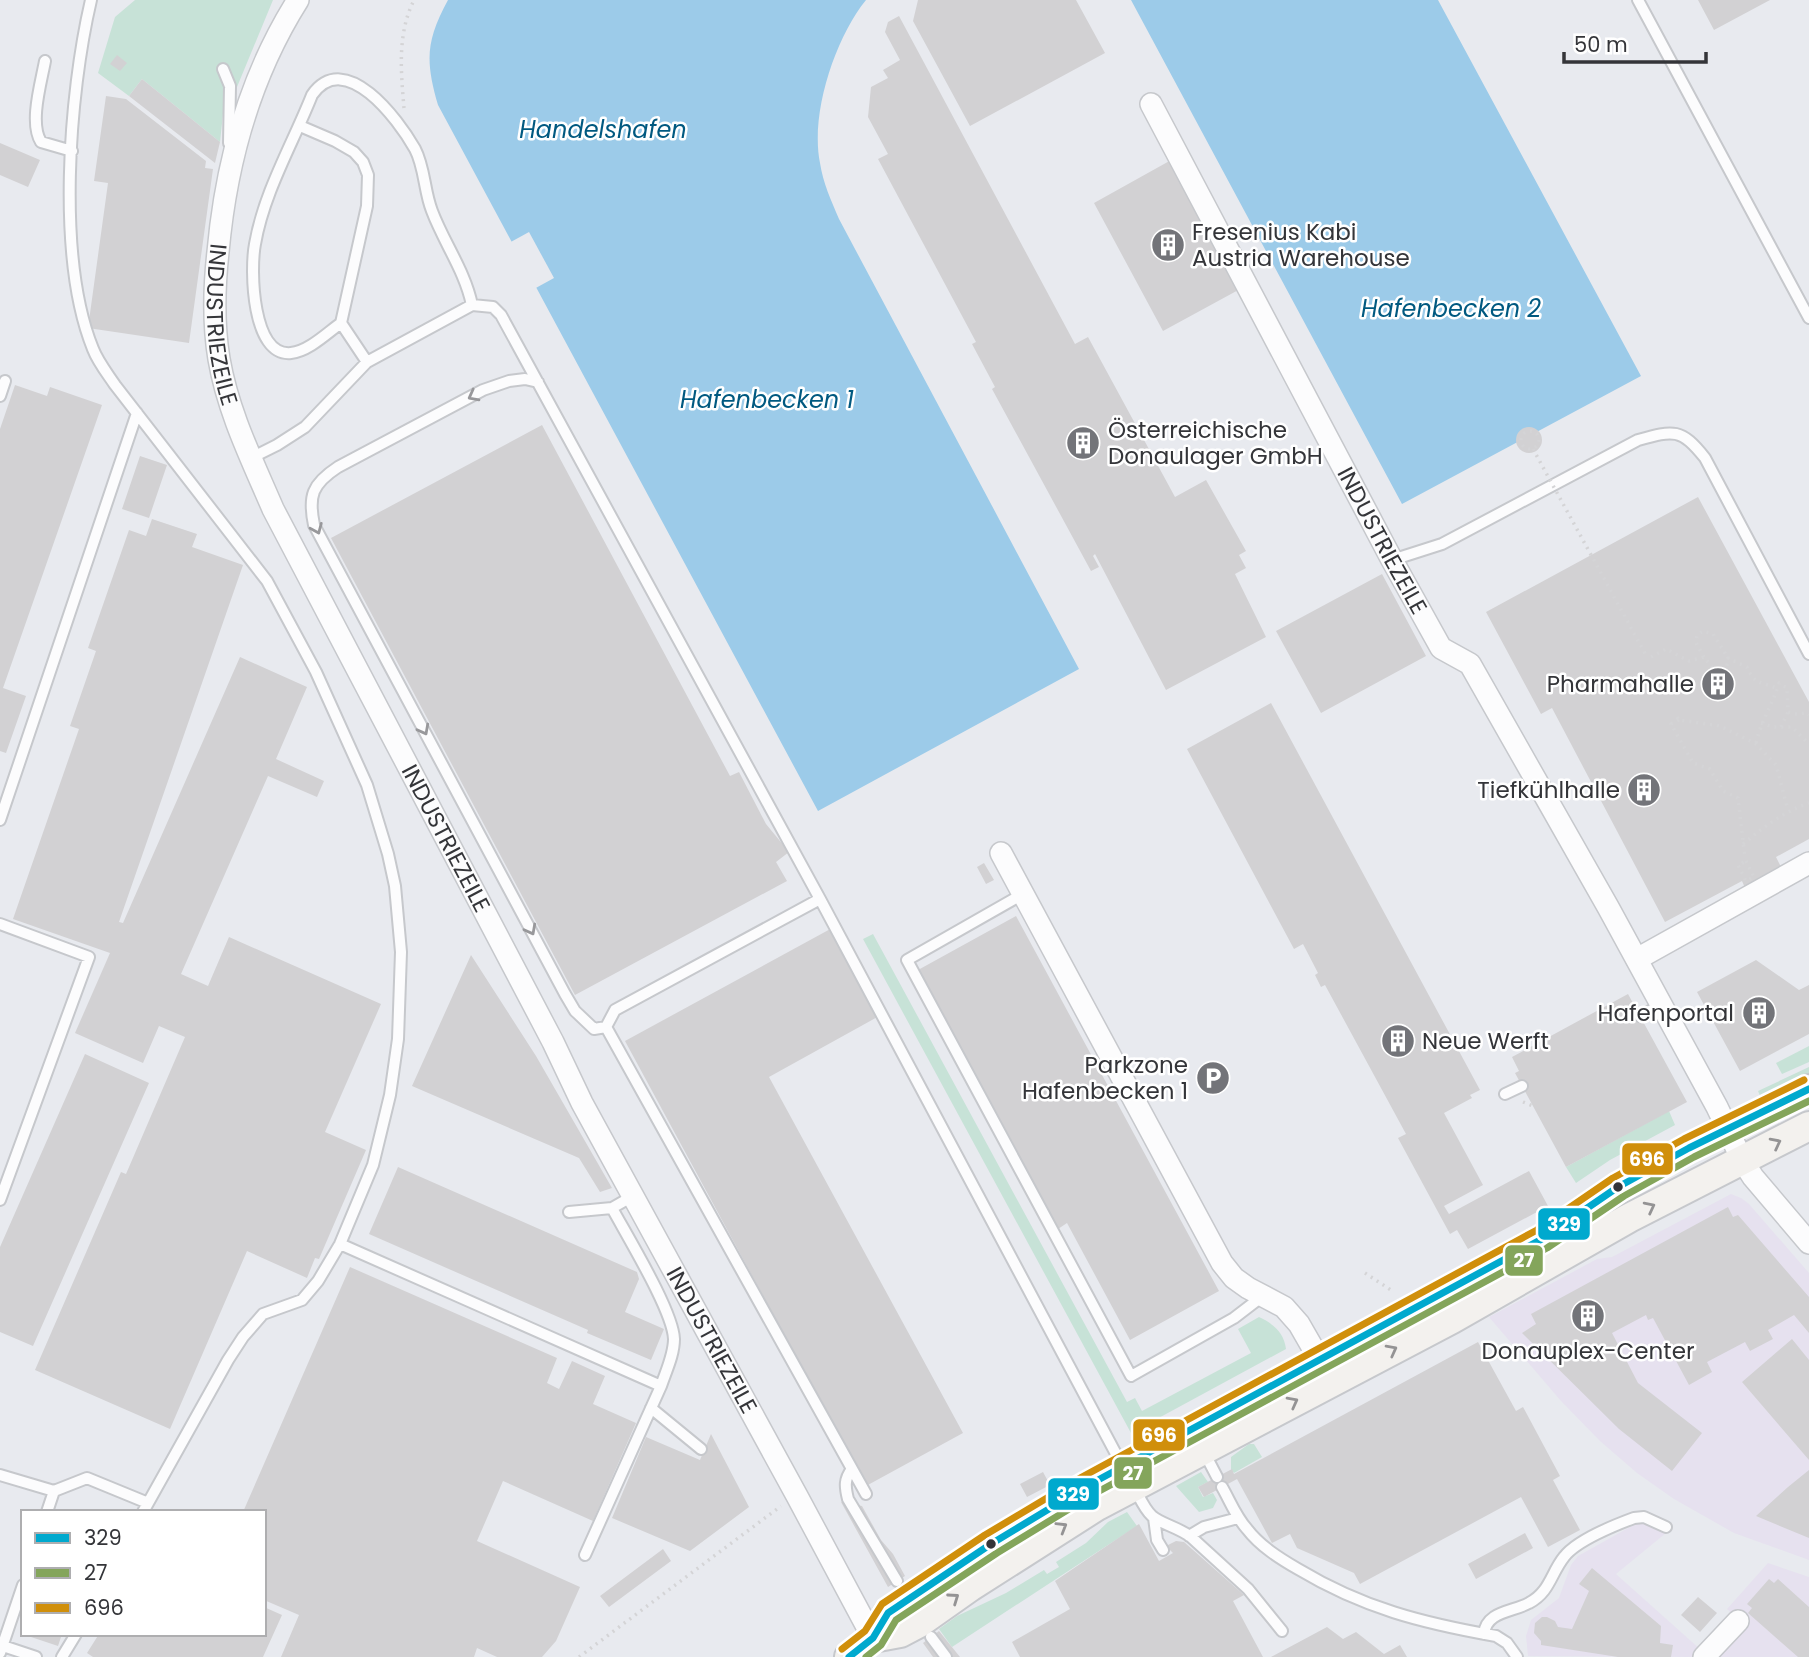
<svg xmlns="http://www.w3.org/2000/svg" width="1809" height="1657" viewBox="0 0 1809 1657" font-family="Poppins,sans-serif">
<style>
.commercial{fill:#e6e1ef}
.green{fill:#c7e2d7}
.water{fill:#9ccbe9}
.pier{fill:#e8eaef}
.building{fill:#d2d1d3}
.lines{fill:none;stroke-linecap:round;stroke-linejoin:round}
.service-casing{stroke:#c6c8cc;stroke-width:14}
.minor-casing{stroke:#c6c8cc;stroke-width:24}
.secondary-casing{stroke:#c6c8cc;stroke-width:32}
.path{stroke:#d4d4d6;stroke-width:3.5;stroke-dasharray:2 5;stroke-linecap:butt}
.service{stroke:#fcfcfd;stroke-width:10}
.minor{stroke:#fcfcfd;stroke-width:21}
.secondary{stroke:#f3f1ee;stroke-width:28}
.path-bridge{stroke:#d4d4d6;stroke-width:3.5;stroke-dasharray:2 5;stroke-linecap:butt}
.bus-1-casing{stroke:#fff;stroke-width:12}
.bus-2-casing{stroke:#fff;stroke-width:12}
.bus-3-casing{stroke:#fff;stroke-width:12}
.bus-1{stroke:#00a9ce;stroke-width:7}
.bus-2{stroke:#84a55b;stroke-width:7}
.bus-3{stroke:#d08f0b;stroke-width:7}
.oneway{stroke:#98989b}
.oneway2{stroke:#949394}
.bus-dot{fill:#343539;stroke:#fff;stroke-width:2.5}
.labels{text-anchor:middle;stroke-width:5;stroke-linejoin:round;paint-order:stroke}
.poi-label{font-size:23px;fill:#343539;stroke:#fff;text-anchor:end}
.street-label{font-size:23px;fill:#343539;stroke:#fff}
.water-label{font-size:24px;font-style:italic;fill:#005980;stroke:#fff}
.line-badge{stroke:#fff;stroke-width:2.5}
.badge-label{font-size:19px;text-anchor:middle;font-weight:bold;fill:#fff}
</style>
<rect width="100%" height="100%" fill="#e8eaef"/>
<path class="commercial" d="M1731 1194 1741 1198 1749 1204 1809 1273V1560L1734 1533 1674 1499 1637 1473 1600 1441 1561 1401 1489 1317 1597 1259 1612 1257Z
M1639 1522 1666 1533 1616 1574 1701 1650 1695 1657 1528 1656 1526 1636 1531 1620 1559 1598 1571 1565 1578 1556Z
M1768 1563 1809 1577V1657H1712L1743 1624 1727 1609Z"/>
<path class="green" d="M135 0H273L237 87 226 86 220 142 142 79 129 96 98 73 115 17Z
M873 934 1127 1402 1135 1398 1142 1411 1251 1353 1238 1329 1259 1317C1274 1324 1284 1333 1286 1349L1131 1433 863 939Z
M1809 1046V1062L1782 1074 1776 1063Z
M1809 1067V1076L1761 1098 1758 1091Z
M1669 1111 1675 1125 1610 1160 1576 1183 1566 1167Z
M1249 1444H1254L1262 1457 1234 1473 1231 1469V1457Z
M1201 1472 1208 1482 1198 1487 1203 1497 1213 1493 1217 1500 1213 1508 1199 1512 1176 1486Z
M1127 1512 1137 1526 952 1647 939 1629 957 1616 1006 1593 1044 1570 1047 1574 1059 1567 1056 1562 1086 1543 1108 1522Z"/>
<path class="water" d="M448 0H866C835 38 810 114 820 163 823 183 831 200 839 219L1079 669 818 811 438 105C425 60 426 41 448 0Z
M1131 0H1438L1641 376 1402 504Z"/>
<path class="pier" d="M529 232 554 278 534 289 509 243Z"/>
<path class="building" d="M918 0H1076L1105 53 970 126 913 21Z
M1698 0H1770L1714 30Z
M899 16 1075 344 1088 337 1175 497 1206 480 1246 551 1239 555 1246 568 1235 574 1266 637 1166 690 1095 554 1093 556 1099 567 1091 571 1066 525 992 389 995 387 972 344 976 342 878 159 888 154 868 117 871 87 888 78 883 70 900 60 885 32 888 22Z
M117 55 127 63 120 71 110 64Z
M142 79 220 142 215 163 129 96Z
M106 96 126 99 206 161 205 168 213 169 189 343 88 328 108 183 94 181Z
M0 143 40 160 28 187 0 175Z
M1173 159 1242 288 1163 331 1094 203Z
M15 385 47 396 50 387 102 405 3 688 26 696 6 753 0 751V429Z
M542 425 730 776 739 772 766 824 789 852 776 862 787 881 575 995 331 538Z
M1516 440a13 13 0 1 1 26 0a13 13 0 1 1-26 0Z
M140 456 167 465 149 518 122 509Z
M1698 497 1809 702V839L1776 857 1782 869 1745 888 1742 881 1665 922 1552 708 1541 714 1486 612Z
M152 519 197 534 192 547 243 565 119 922 123 923 240 657 307 687 276 759 324 781 317 797 268 776 181 974 208 986 229 937 381 1004 325 1132 366 1150 319 1259 315 1258 307 1278 247 1251 170 1429 35 1370 121 1172 126 1174 185 1037 159 1026 143 1063 75 1033 110 953 13 919 79 729 70 726 96 651 88 648 129 530 146 536Z
M1382 574 1426 656 1321 713 1276 631Z
M1271 703 1480 1090 1470 1095 1472 1098 1444 1113 1483 1185 1444 1206 1449 1214 1529 1171 1548 1206 1468 1249 1457 1230 1450 1234 1398 1138 1406 1134 1325 985 1321 987 1315 975 1318 973 1303 944 1294 949 1187 749Z
M984 863 994 880 986 884 977 867Z
M1016 916 1219 1291 1130 1340 1067 1223 1058 1229 918 970Z
M834 927 881 1015 769 1077 963 1433 866 1486 625 1041Z
M471 955 536 1056 612 1188 600 1192 579 1158 412 1086Z
M1756 960 1799 990 1809 985V1034L1740 1071 1697 992Z
M1628 994 1687 1102 1566 1167 1515 1073 1519 1071 1512 1057Z
M85 1054 149 1083 33 1346 0 1332V1247Z
M398 1167 637 1272 639 1279 625 1312 664 1329 651 1360 587 1333 588 1330 369 1234Z
M1728 1207 1733 1217 1738 1215 1809 1297V1333L1794 1315 1768 1330 1773 1339 1750 1351 1745 1342 1707 1362 1712 1372 1689 1385 1653 1318 1648 1320 1646 1315 1612 1333 1638 1383 1702 1433 1672 1471 1619 1429 1522 1333 1536 1324 1531 1314Z
M350 1267 557 1358 547 1383 559 1389 572 1361 605 1376 593 1404 636 1423 593 1521 503 1481 477 1541 580 1587 556 1641 542 1657H497L477 1648 474 1657H281L299 1615 264 1600V1512H243Z
M1792 1339 1809 1360V1460L1742 1382Z
M1478 1342 1516 1411 1523 1407 1560 1476 1553 1480 1580 1530 1548 1547 1521 1497 1360 1584 1354 1573 1297 1548 1290 1534 1272 1543 1237 1479 1204 1497 1198 1487 1232 1469 1234 1474Z
M711 1434 749 1507 690 1551 612 1518 646 1437 700 1460Z
M1809 1470V1538L1756 1516 1788 1487Z
M1043 1472 1050 1485 1027 1497 1020 1484Z
M841 1502 862 1506 881 1540 893 1554 905 1576 888 1587Z
M1139 1524 1159 1561 1173 1553 1166 1546 1176 1541 1184 1542 1244 1595 1233 1601 1263 1657H1020L1012 1642 1070 1609 1055 1581Z
M1525 1533 1533 1548 1476 1579 1468 1564Z
M663 1549 671 1561 609 1607 600 1596Z
M1592 1568 1661 1626 1660 1643 1673 1645 1671 1657H1618L1541 1645V1641L1534 1633 1535 1623 1542 1617H1547L1555 1621 1558 1627 1572 1629 1589 1591 1579 1584Z
M1769 1579 1774 1583 1778 1579 1809 1607V1657H1798L1748 1613 1752 1608 1747 1604Z
M1698 1597 1717 1613 1700 1632 1681 1615Z
M264 1607 282 1615 263 1657H93L87 1653 99 1634H264Z
M1327 1627 1343 1639 1356 1632 1384 1654 1400 1645 1407 1657H1271Z
M939 1631 960 1657H933L923 1643Z
M22 1634H62L58 1646Z"/>
<g class="lines">
<g class="service-casing">
<path id="service" d="M91 0C69 94 56 258 93 349 98 362 107 373 115 385L267 581 316 672 367 785 388 854 395 886 401 952 398 1039 390 1095 373 1165 340 1244 318 1281 302 1300 263 1314 243 1337 228 1360 143 1512
M1638 0 1809 318
M45 61C41 83 29 123 41 142L72 151
M223 69 230 86 229 143
M300 126 335 141 354 152 363 162 368 175 367 206 341 323
M367 362 341 323C327 333 309 351 291 353 252 357 250 270 255 244 264 192 293 143 312 95 345 48 398 119 415 149 425 168 424 191 432 211 444 243 465 271 472 305
M538 382 525 379 509 381 483 390 338 467C312 484 308 496 314 525L565 994 575 1011 594 1029 606 1027
M0 396 5 381
M251 458 277 445 305 427 367 362 472 305 493 307 501 315 820 899 1123 1467
M1392 560 1442 544 1638 440C1674 430 1681 428 1705 458L1809 654
M0 820 137 413
M1023 894 907 960 1131 1376 1234 1318 1264 1295
M0 924 89 957 0 1200
M1640 1016 1662 1005
M606 1027 866 1494
M606 1027 615 1010 820 899
M1505 1094 1522 1086
M569 1212 612 1208
M340 1244 661 1386C666 1371 674 1355 674 1339 673 1311 627 1236 612 1208L633 1196
M651 1408 701 1449
M1204 1452 1217 1477
M852 1469C844 1479 845 1487 848 1499L897 1581
M0 1475 54 1491
M1134 1487C1139 1496 1144 1509 1152 1516 1161 1524 1178 1527 1191 1537L1248 1589 1282 1631
M1222 1487C1230 1501 1236 1517 1247 1529 1260 1546 1279 1558 1298 1569 1363 1608 1422 1623 1496 1636L1507 1643 1517 1657
M47 1512 54 1491 87 1478 148 1503
M1154 1518 1157 1540 1163 1550
M1189 1536 1204 1527 1238 1518
M585 1555 661 1386
M1484 1634C1486 1611 1513 1612 1529 1603 1550 1592 1551 1573 1564 1557 1576 1541 1615 1525 1634 1518L1644 1517 1666 1527
M931 1637 946 1657
M3 1646 36 1657
M0 1653 23 1585
M62 1657 76 1634"/>
</g>
<g class="minor-casing">
<g id="minor">
<path id="s1" d="M298 0C250 76 226 163 218 252 214 288 213 323 219 359 228 412 252 460 273 509L553 1042 582 1103 797 1496 873 1638"/>
<path id="s2" d="M1151 104 1392 560 1441 648 1470 664 1608 907 1717 1107 1742 1160 1753 1177 1809 1243"/>
<path d="M1001 853 1222 1263 1234 1278 1248 1288 1284 1307 1299 1324 1326 1371"/>
<path d="M1637 959 1809 863"/>
<path d="M1704 1657 1738 1621"/>
</g>
</g>
<g class="secondary-casing">
<path id="secondary" d="M873 1638 900 1633 919 1623 970 1587 1097 1506 1452 1319 1629 1218 1809 1126
M849 1657 873 1638 888 1613 991 1544 1087 1486 1542 1239 1618 1187 1689 1148 1809 1089"/>
</g>
<path class="path" d="M404 108C401 72 397 34 414 0
M1521 440a9 9 0 1 1 18 0a9 9 0 1 1-18 0Z
M1651 657 1666 649 1689 661 1704 657 1715 671 1725 676 1728 658 1747 667C1755 686 1761 681 1778 689
M1704 657 1696 643 1697 635 1703 631 1713 634 1728 658
M1677 717 1679 720 1720 726 1756 744 1776 765 1788 810
M1679 720 1671 724 1693 763 1710 769 1723 791 1738 798 1745 858
M1761 723 1774 727H1792L1809 744
M1781 727 1788 712
M1756 743C1761 721 1773 704 1779 683L1787 688 1788 712 1794 714 1807 713 1809 715
M1743 844C1764 827 1783 812 1809 803
M1746 861 1754 877 1746 881 1738 865Z
M1523 1102 1533 1106
M1365 1273 1394 1292
M579 1657 781 1506"/>
<use href="#service" class="service"/>
<use href="#minor" class="minor"/>
<use href="#secondary" class="secondary"/>
<path class="path-bridge" d="M1533 449 1647 657"/>
<g class="bus-1-casing">
<path id="bus-1" d="M849 1657 873 1638 888 1613 991 1544 1087 1486 1542 1239 1618 1187 1689 1148 1809 1089"/>
</g>
<g class="bus-2-casing">
<path id="bus-2" d="M866 1657 881 1645 896 1620 997 1553 1092 1495 1547 1248 1624 1196 1694 1157 1809 1101"/>
</g>
<g class="bus-3-casing">
<path id="bus-3" d="M842 1649 865 1631 882 1604 985 1535 1082 1477 1537 1230 1613 1178 1684 1139 1804 1080"/>
</g>
<use href="#bus-1" class="bus-1"/>
<use href="#bus-2" class="bus-2"/>
<use href="#bus-3" class="bus-3"/>
</g>
<defs><path id="oneway-chevron" d="M-2-3.5L2.5 0L-2 3.5" fill="none" stroke-width="1.6" stroke-linecap="round" stroke-linejoin="round" transform="scale(1.75)"/></defs>
<g class="oneway">
<use href="#oneway-chevron" transform="translate(473 396) rotate(152)"/>
<use href="#oneway-chevron" transform="translate(317 529) rotate(67)"/>
<use href="#oneway-chevron" transform="translate(424 730) rotate(62)"/>
<use href="#oneway-chevron" transform="translate(531 930) rotate(62)"/>
</g>
<g class="oneway2">
<use href="#oneway-chevron" transform="translate(1776 1143) rotate(-27)"/>
<use href="#oneway-chevron" transform="translate(1650 1207) rotate(-27)"/>
<use href="#oneway-chevron" transform="translate(1392 1350) rotate(-28)"/>
<use href="#oneway-chevron" transform="translate(1293 1402) rotate(-28)"/>
<use href="#oneway-chevron" transform="translate(1062 1527) rotate(-31)"/>
<use href="#oneway-chevron" transform="translate(954 1598) rotate(-35)"/>
</g>
<defs>
<g id="building-disc" transform="scale(1.75)"><circle r="9.5" fill="#737479" stroke="#fff"/><path d="M-4-6H4V6H1V3H-1V6H-4ZM-2.5-4.3h1.7v1.8h-1.7ZM.8-4.3h1.7v1.8H.8ZM-2.5-1h1.7V.8h-1.7ZM.8-1h1.7V.8H.8Z" fill="#fff"/></g>
<g id="parking-disc" transform="scale(1.75)"><circle r="9.5" fill="#737479" stroke="#fff"/><path d="M-3.5-5.5H1a3.5 3.5 0 0 1 0 7H-1V5.5H-3.5ZM-1-3.4V-.6H.8a1.4 1.4 0 0 0 0-2.8Z" fill="#fff"/></g>
</defs>
<g fill-rule="evenodd">
<use href="#building-disc" x="1168" y="245"/>
<use href="#building-disc" x="1083" y="443"/>
<use href="#building-disc" x="1718" y="684"/>
<use href="#building-disc" x="1644" y="790"/>
<use href="#building-disc" x="1759" y="1013"/>
<use href="#building-disc" x="1398" y="1041"/>
<use href="#parking-disc" x="1213" y="1078"/>
<use href="#building-disc" x="1588" y="1316"/>
</g>
<g class="bus-dot">
<circle cx="1618" cy="1187" r="6"/>
<circle cx="991" cy="1544" r="6"/>
</g>
<g class="labels">
<g class="poi-label">
<text x="1192" y="240" text-anchor="start">Fresenius Kabi<tspan x="1192" dy="26">Austria Warehouse</tspan></text>
<text x="1108" y="438" text-anchor="start">Österreichische<tspan x="1108" dy="26">Donaulager GmbH</tspan></text>
<text x="1694" y="692">Pharmahalle</text>
<text x="1620" y="798">Tiefkühlhalle</text>
<text x="1734" y="1021">Hafenportal</text>
<text x="1422" y="1049" text-anchor="start">Neue Werft</text>
<text x="1188" y="1073">Parkzone<tspan x="1188" dy="26">Hafenbecken 1</tspan></text>
<text x="1588" y="1359" text-anchor="middle">Donauplex-Center</text>
</g>
<g class="street-label">
<text dy="8" stroke="none"><textPath href="#s1" startOffset="340">INDUSTRIEZEILE</textPath></text>
<text dy="8" stroke="none"><textPath href="#s2" startOffset="494">INDUSTRIEZEILE</textPath></text>
<text dy="8" stroke="none"><textPath href="#s1" startOffset="906">INDUSTRIEZEILE</textPath></text>
<text dy="8" stroke="none"><textPath href="#s1" startOffset="1474">INDUSTRIEZEILE</textPath></text>
</g>
<g class="water-label">
<text x="603" y="138">Handelshafen</text>
<text x="1451" y="317">Hafenbecken 2</text>
<text x="767" y="408">Hafenbecken 1</text>
</g>
</g>
<g class="line-badge">
<rect x="1621" y="1142" width="53" height="34" rx="7" fill="#d08f0b"/>
<rect x="1537" y="1207" width="54" height="34" rx="7" fill="#00a9ce"/>
<rect x="1504" y="1244" width="40" height="33" rx="7" fill="#84a55b"/>
<rect x="1132" y="1418" width="54" height="34" rx="7" fill="#d08f0b"/>
<rect x="1113" y="1456" width="40" height="34" rx="7" fill="#84a55b"/>
<rect x="1047" y="1477" width="53" height="34" rx="7" fill="#00a9ce"/>
</g>
<g class="badge-label">
<text x="1647" y="1166">696</text>
<text x="1564" y="1231">329</text>
<text x="1524" y="1267">27</text>
<text x="1159" y="1442">696</text>
<text x="1133" y="1480">27</text>
<text x="1073" y="1501">329</text>
</g>
<rect x="21" y="1510" width="245" height="126" fill="#ffffff" stroke="#aeaeb0" stroke-width="2"/>
<rect x="35" y="1533" width="35" height="10" fill="#00a9ce" stroke="#aeaeb0" stroke-width="2"/>
<text x="84" y="1545" font-size="21" fill="#343539">329</text>
<rect x="35" y="1568" width="35" height="10" fill="#84a55b" stroke="#aeaeb0" stroke-width="2"/>
<text x="84" y="1580" font-size="21" fill="#343539">27</text>
<rect x="35" y="1603" width="35" height="10" fill="#d08f0b" stroke="#aeaeb0" stroke-width="2"/>
<text x="84" y="1615" font-size="21" fill="#343539">696</text>
<path d="M1564 52v10h142v-10" fill="none" stroke="#343539" stroke-width="3.5"/>
<text x="1574" y="52" font-size="21" fill="#343539" stroke="#ffffff" stroke-width="5" paint-order="stroke">50 m</text>
</svg>
